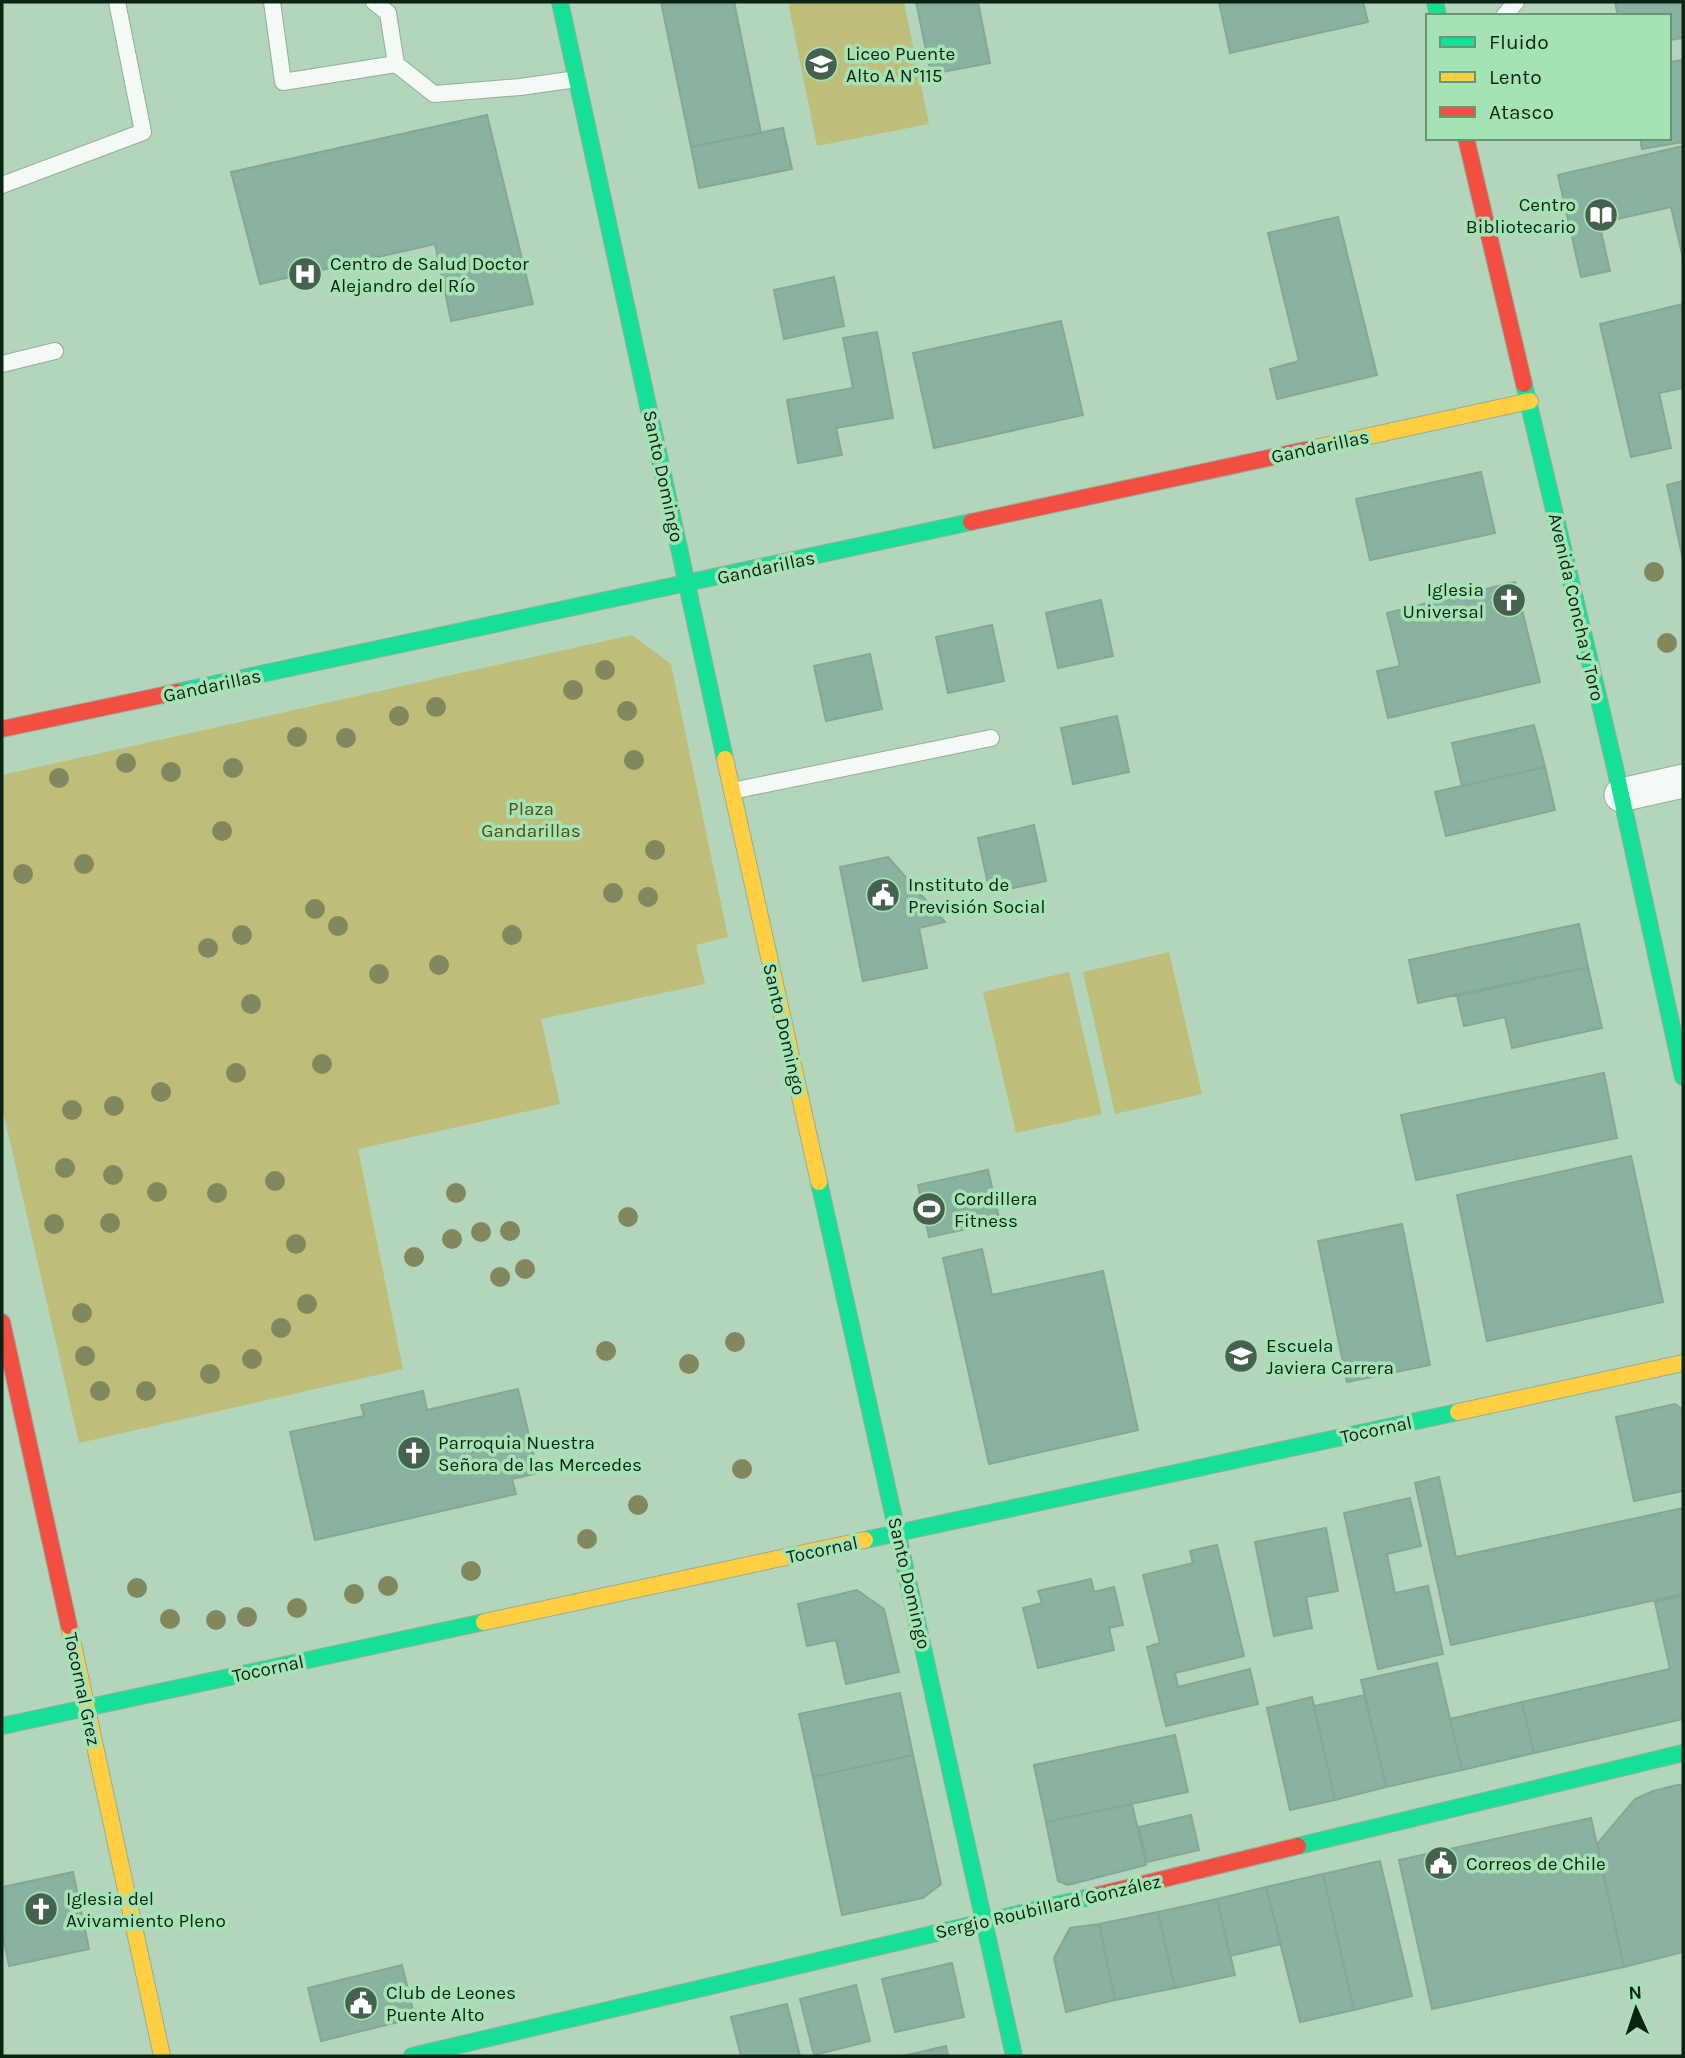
<svg xmlns="http://www.w3.org/2000/svg" width="1685" height="2058" viewBox="0 0 1685 2058" font-family="Karla,sans-serif">
<style>
.green{fill:#bfbd7a}
.building{fill:#89b2a0;stroke:#87a696;stroke-width:2}
.lines{fill:none;stroke-linecap:round;stroke-linejoin:round}
.lane-casing{stroke:#93ad9a;stroke-width:18}
.street-casing{stroke:#93ad9a;stroke-width:35}
.fast-casing{stroke:#93ad9a;stroke-width:18}
.slow-casing{stroke:#93ad9a;stroke-width:18}
.jam-casing{stroke:#93ad9a;stroke-width:18}
.lane{stroke:#f4f9f5;stroke-width:16}
.street{stroke:#f4f9f5;stroke-width:33}
.fast{stroke:#16e098;stroke-width:16}
.slow{stroke:#ffcf43;stroke-width:16}
.jam{stroke:#f24e42;stroke-width:16}
.tree{fill:#82885d}
.labels{text-anchor:middle;stroke-width:7;stroke-linejoin:round;paint-order:stroke}
.poi-label{font-size:19px;fill:#0b2313;stroke:#a5e3b5;text-anchor:start}
.street-label{font-size:19px;fill:#0b2313;stroke:#a5e3b5}
.park-label{font-size:19px;fill:#594910;stroke:#a5e3b5}
</style>
<rect width="100%" height="100%" fill="#b3d5bc"/>
<path class="green" d="M788 2H904L929 124 817 146Z
M632 635 671 664 728 937 696 945 705 984 541 1019 560 1104 358 1149 403 1369 79 1443 2 1107V775Z
M1169 952 1202 1094 1115 1114 1083 972Z
M1069 972 1102 1114 1016 1133 983 992Z"/>
<path class="building" d="M661 2H734L761 133 691 147Z
M916 2H978L990 63 931 74Z
M1219 2H1363L1368 22 1230 53Z
M1615 2H1683V38L1669 40V16H1618Z
M1683 60V142L1642 149 1640 138H1669V62Z
M487 115 533 304 451 321 435 244 260 284 231 172Z
M783 128 792 169 699 188 691 147Z
M1683 146V258L1671 207 1599 223 1610 271 1581 277 1558 175Z
M1338 217 1377 375 1277 399 1270 369 1299 361 1268 233Z
M834 277 844 326 784 339 774 290Z
M1683 304V388L1659 393 1671 448 1631 457 1600 324Z
M1061 321 1083 415 934 448 913 353Z
M877 332 893 418 836 428 842 455 798 463 787 400 853 388 843 338Z
M1481 472 1495 533 1370 560 1356 499Z
M1683 481V560L1667 485Z
M1515 582 1540 682 1388 718 1377 671 1400 666 1387 613Z
M1101 600 1113 656 1058 668 1046 613Z
M992 625 1004 681 948 693 936 637Z
M870 654 882 709 826 721 814 666Z
M1117 716 1129 772 1073 784 1061 728Z
M1534 725 1545 767 1462 786 1452 743Z
M1545 767 1555 810 1446 836 1435 792Z
M1034 825 1046 881 990 893 978 838Z
M888 857 945 922 919 928 927 968 863 981 840 867Z
M1579 924 1588 967 1418 1003 1409 960Z
M1588 967 1602 1028 1512 1048 1505 1017 1464 1026 1457 996Z
M1604 1073 1617 1138 1416 1180 1401 1115Z
M1631 1156 1663 1302 1487 1341 1457 1195Z
M988 1170 1000 1222 929 1237 918 1185Z
M1402 1224 1430 1365 1347 1382 1318 1241Z
M982 1249 992 1295 1103 1271 1138 1430 989 1464 943 1258Z
M518 1389 538 1473 512 1479 516 1494 315 1540 290 1432 364 1416 361 1405 423 1391 427 1410Z
M1675 1404 1683 1410V1491L1634 1501 1616 1417Z
M1439 1477 1456 1557 1683 1508V1594L1451 1645 1415 1483Z
M1410 1498 1421 1546 1387 1554 1395 1593 1428 1586 1443 1654 1378 1669 1344 1513Z
M1326 1528 1338 1591 1306 1597 1312 1628 1274 1636 1255 1542Z
M1217 1545 1244 1656 1175 1673 1178 1687 1250 1669 1258 1704 1166 1726 1147 1647 1160 1643 1143 1575 1193 1563 1190 1551Z
M1091 1579 1094 1592 1114 1587 1123 1625 1109 1628 1114 1650 1038 1668 1023 1608 1042 1603 1038 1591Z
M857 1590 884 1609 899 1672 846 1684 836 1640 807 1646 798 1604Z
M1683 1596V1719L1534 1753 1522 1702 1670 1669 1655 1602Z
M1437 1663 1462 1770 1386 1787 1361 1680Z
M900 1693 913 1755 813 1777 799 1714Z
M1365 1695 1386 1787 1335 1800 1314 1706Z
M1312 1697 1335 1800 1290 1810 1267 1708Z
M1522 1702 1534 1753 1462 1770 1450 1719Z
M1175 1735 1188 1792 1046 1822 1034 1765Z
M913 1755 941 1884 923 1898 842 1915 813 1777Z
M1677 1785H1683V1952L1624 1967 1597 1844 1635 1799 1653 1791Z
M1132 1804 1146 1865 1068 1885 1058 1881 1046 1822Z
M1191 1815 1199 1850 1147 1862 1139 1827Z
M1591 1818 1624 1967 1432 2009 1399 1860Z
M1380 1861 1412 1996 1354 2010 1323 1874Z
M73 1872 89 1949 9 1966 2 1931V1887Z
M1323 1874 1354 2010 1300 2022 1266 1887Z
M1266 1887 1281 1944 1230 1956 1217 1899Z
M1217 1899 1235 1975 1175 1988 1158 1912Z
M1158 1912 1175 1988 1115 2000 1099 1924Z
M1099 1924 1115 2000 1066 2012 1054 1958 1070 1928Z
M952 1963 964 2017 895 2032 882 1979Z
M402 1965 415 2018 321 2041 308 1988Z
M856 1985 870 2041 814 2055 800 1999Z
M787 2004 800 2056H741L731 2017Z
M946 2046 948 2056H903Z"/>
<g class="lines">
<g class="lane-casing">
<path id="lane" d="M272 2 283 82 396 64 434 94 520 87 577 79
M374 2 388 13 396 64
M1504 16 1516 2
M2 185 143 132 117 2
M2 364 55 351
M732 791 991 738"/>
</g>
<g class="street-casing">
<path id="street" d="M1621 795 1683 781"/>
</g>
<g class="fast-casing">
<path id="fast" d="M560 2 725 759
M1435 2 1438 16
M1524 384 1614 763 1683 1077
M177 692 971 522
M819 1182 1014 2056
M865 1540 1458 1412
M2 1726 484 1622
M1298 1846 1683 1753
M412 2056 1090 1897"/>
</g>
<g class="slow-casing">
<path id="slow" d="M1310 449 1530 401
M725 759 819 1182
M1458 1412 1683 1363
M484 1622 865 1540
M69 1626 162 2056"/>
</g>
<g class="jam-casing">
<path id="jam" d="M1466 138 1524 384
M971 522 1310 449
M2 729 177 692
M2 1322 69 1626
M1090 1897 1298 1846"/>
</g>
<use href="#lane" class="lane"/>
<use href="#street" class="street"/>
<use href="#fast" class="fast"/>
<use href="#slow" class="slow"/>
<use href="#jam" class="jam"/>
</g>
<g class="tree">
<circle cx="1654" cy="572" r="10"/>
<circle cx="1667" cy="643" r="10"/>
<circle cx="605" cy="670" r="10"/>
<circle cx="573" cy="690" r="10"/>
<circle cx="436" cy="707" r="10"/>
<circle cx="627" cy="711" r="10"/>
<circle cx="399" cy="716" r="10"/>
<circle cx="297" cy="737" r="10"/>
<circle cx="346" cy="738" r="10"/>
<circle cx="634" cy="760" r="10"/>
<circle cx="126" cy="763" r="10"/>
<circle cx="233" cy="768" r="10"/>
<circle cx="171" cy="772" r="10"/>
<circle cx="59" cy="778" r="10"/>
<circle cx="222" cy="831" r="10"/>
<circle cx="655" cy="850" r="10"/>
<circle cx="84" cy="864" r="10"/>
<circle cx="23" cy="874" r="10"/>
<circle cx="613" cy="893" r="10"/>
<circle cx="648" cy="897" r="10"/>
<circle cx="315" cy="909" r="10"/>
<circle cx="338" cy="926" r="10"/>
<circle cx="242" cy="935" r="10"/>
<circle cx="512" cy="935" r="10"/>
<circle cx="208" cy="948" r="10"/>
<circle cx="439" cy="965" r="10"/>
<circle cx="379" cy="974" r="10"/>
<circle cx="251" cy="1004" r="10"/>
<circle cx="322" cy="1064" r="10"/>
<circle cx="236" cy="1073" r="10"/>
<circle cx="161" cy="1092" r="10"/>
<circle cx="114" cy="1106" r="10"/>
<circle cx="72" cy="1110" r="10"/>
<circle cx="65" cy="1168" r="10"/>
<circle cx="113" cy="1175" r="10"/>
<circle cx="275" cy="1181" r="10"/>
<circle cx="157" cy="1192" r="10"/>
<circle cx="217" cy="1193" r="10"/>
<circle cx="456" cy="1193" r="10"/>
<circle cx="628" cy="1217" r="10"/>
<circle cx="110" cy="1223" r="10"/>
<circle cx="54" cy="1224" r="10"/>
<circle cx="510" cy="1231" r="10"/>
<circle cx="481" cy="1232" r="10"/>
<circle cx="452" cy="1239" r="10"/>
<circle cx="296" cy="1244" r="10"/>
<circle cx="414" cy="1257" r="10"/>
<circle cx="525" cy="1269" r="10"/>
<circle cx="500" cy="1277" r="10"/>
<circle cx="307" cy="1304" r="10"/>
<circle cx="82" cy="1313" r="10"/>
<circle cx="281" cy="1328" r="10"/>
<circle cx="735" cy="1342" r="10"/>
<circle cx="606" cy="1351" r="10"/>
<circle cx="85" cy="1356" r="10"/>
<circle cx="252" cy="1359" r="10"/>
<circle cx="689" cy="1364" r="10"/>
<circle cx="210" cy="1374" r="10"/>
<circle cx="100" cy="1391" r="10"/>
<circle cx="146" cy="1391" r="10"/>
<circle cx="742" cy="1469" r="10"/>
<circle cx="638" cy="1505" r="10"/>
<circle cx="587" cy="1539" r="10"/>
<circle cx="471" cy="1571" r="10"/>
<circle cx="388" cy="1586" r="10"/>
<circle cx="137" cy="1588" r="10"/>
<circle cx="354" cy="1594" r="10"/>
<circle cx="297" cy="1608" r="10"/>
<circle cx="247" cy="1617" r="10"/>
<circle cx="170" cy="1619" r="10"/>
<circle cx="216" cy="1620" r="10"/>
</g>
<defs>
<g id="school-disc" transform="scale(1.75)"><circle r="9.5" fill="#46614e" stroke="#a5e3b5"/><path d="M0-5L7-2L0 1L-7-2ZM-4 1L0 2.5L4 1V4Q0 6-4 4Z" fill="#fff"/></g>
<g id="library-disc" transform="scale(1.75)"><circle r="9.5" fill="#46614e" stroke="#a5e3b5"/><path d="M-6-4Q-3-5.5-.7-3.5V5Q-3 3-6 4ZM6-4Q3-5.5 .7-3.5V5Q3 3 6 4Z" fill="#fff"/></g>
<g id="hospital-disc" transform="scale(1.75)"><circle r="9.5" fill="#46614e" stroke="#a5e3b5"/><path d="M-5-5h3v3.5h4V-5h3V5h-3V1.5h-4V5h-3Z" fill="#fff"/></g>
<g id="church-disc" transform="scale(1.75)"><circle r="9.5" fill="#46614e" stroke="#a5e3b5"/><path d="M-1.2-6h2.4v3.5h3.3v2.4h-3.3V6h-2.4V-.1h-3.3v-2.4h3.3Z" fill="#fff"/></g>
<g id="civic-disc" transform="scale(1.75)"><circle r="9.5" fill="#46614e" stroke="#a5e3b5"/><path d="M-.6-6.5H3V-4.5H.6V-3L4-1V1h2V6H-6V1h2V-1L-.6-3ZM-1.2 2.5V6h2.4V2.5Z" fill="#fff"/></g>
<g id="stadium-disc" transform="scale(1.75)"><circle r="9.5" fill="#46614e" stroke="#a5e3b5"/><path d="M0-5a6.5 5 0 1 0 0 10a6.5 5 0 1 0 0-10ZM-3.5-1.8h7v3.6h-7Z" fill="#fff"/></g>
</defs>
<g fill-rule="evenodd">
<use href="#school-disc" x="821" y="64"/>
<use href="#library-disc" x="1601" y="215"/>
<use href="#hospital-disc" x="305" y="274"/>
<use href="#church-disc" x="1509" y="600"/>
<use href="#civic-disc" x="883" y="895"/>
<use href="#stadium-disc" x="929" y="1209"/>
<use href="#school-disc" x="1241" y="1356"/>
<use href="#church-disc" x="414" y="1453"/>
<use href="#civic-disc" x="1441" y="1863"/>
<use href="#church-disc" x="41" y="1909"/>
<use href="#civic-disc" x="361" y="2003"/>
</g>
<g class="labels">
<g class="poi-label">
<text x="846" y="60">Liceo Puente<tspan x="846" dy="22">Alto A N°115</tspan></text>
<text x="1576" y="211" text-anchor="end">Centro<tspan x="1576" dy="22">Bibliotecario</tspan></text>
<text x="330" y="270">Centro de Salud Doctor<tspan x="330" dy="22">Alejandro del Río</tspan></text>
<text x="1484" y="596" text-anchor="end">Iglesia<tspan x="1484" dy="22">Universal</tspan></text>
<text x="908" y="891">Instituto de<tspan x="908" dy="22">Previsión Social</tspan></text>
<text x="954" y="1205">Cordillera<tspan x="954" dy="22">Fitness</tspan></text>
<text x="1266" y="1352">Escuela<tspan x="1266" dy="22">Javiera Carrera</tspan></text>
<text x="438" y="1449">Parroquia Nuestra<tspan x="438" dy="22">Señora de las Mercedes</tspan></text>
<text x="1466" y="1870">Correos de Chile</text>
<text x="66" y="1905">Iglesia del<tspan x="66" dy="22">Avivamiento Pleno</tspan></text>
<text x="386" y="1999">Club de Leones<tspan x="386" dy="22">Puente Alto</tspan></text>
</g>
<g class="street-label">
<text transform="translate(1320 446) rotate(-12)" y="7">Gandarillas</text>
<text transform="translate(664 476) rotate(78)" y="7">Santo Domingo</text>
<text transform="translate(766 567) rotate(-12)" y="7">Gandarillas</text>
<text transform="translate(1577 607) rotate(77)" y="7">Avenida Concha y Toro</text>
<text transform="translate(212 685) rotate(-12)" y="7">Gandarillas</text>
<text transform="translate(785 1029) rotate(77)" y="7">Santo Domingo</text>
<text transform="translate(1376 1429) rotate(-12)" y="7">Tocornal</text>
<text transform="translate(822 1549) rotate(-12)" y="7">Tocornal</text>
<text transform="translate(910 1583) rotate(77)" y="7">Santo Domingo</text>
<text transform="translate(268 1668) rotate(-12)" y="7">Tocornal</text>
<text transform="translate(83 1689) rotate(78)" y="7">Tocornal Grez</text>
<text transform="translate(1048 1906) rotate(-13)" y="7">Sergio Roubillard González</text>
</g>
<g class="park-label">
<text x="531" y="815">Plaza<tspan x="531" dy="22">Gandarillas</tspan></text>
</g>
</g>
<rect width="1685" height="2058" fill="none" stroke="#0b2313" stroke-width="7"/>
<rect x="1426" y="14" width="245" height="126" fill="#a5e3b5" stroke="#679674" stroke-width="2"/>
<rect x="1440" y="37" width="35" height="10" fill="#16e098" stroke="#679674" stroke-width="2"/>
<text x="1489" y="49" font-size="21" fill="#0b2313">Fluido</text>
<rect x="1440" y="72" width="35" height="10" fill="#ffcf43" stroke="#679674" stroke-width="2"/>
<text x="1489" y="84" font-size="21" fill="#0b2313">Lento</text>
<rect x="1440" y="107" width="35" height="10" fill="#f24e42" stroke="#679674" stroke-width="2"/>
<text x="1489" y="119" font-size="21" fill="#0b2313">Atasco</text>
<g transform="translate(1636 2009) rotate(357)" stroke="#a5e3b5" stroke-width="5" paint-order="stroke">
<path d="M0-5L12 26L0 18L-12 26Z" fill="#0b2313"/>
<text y="-10" font-size="19" font-weight="bold" text-anchor="middle" fill="#0b2313">N</text>
</g>
</svg>
